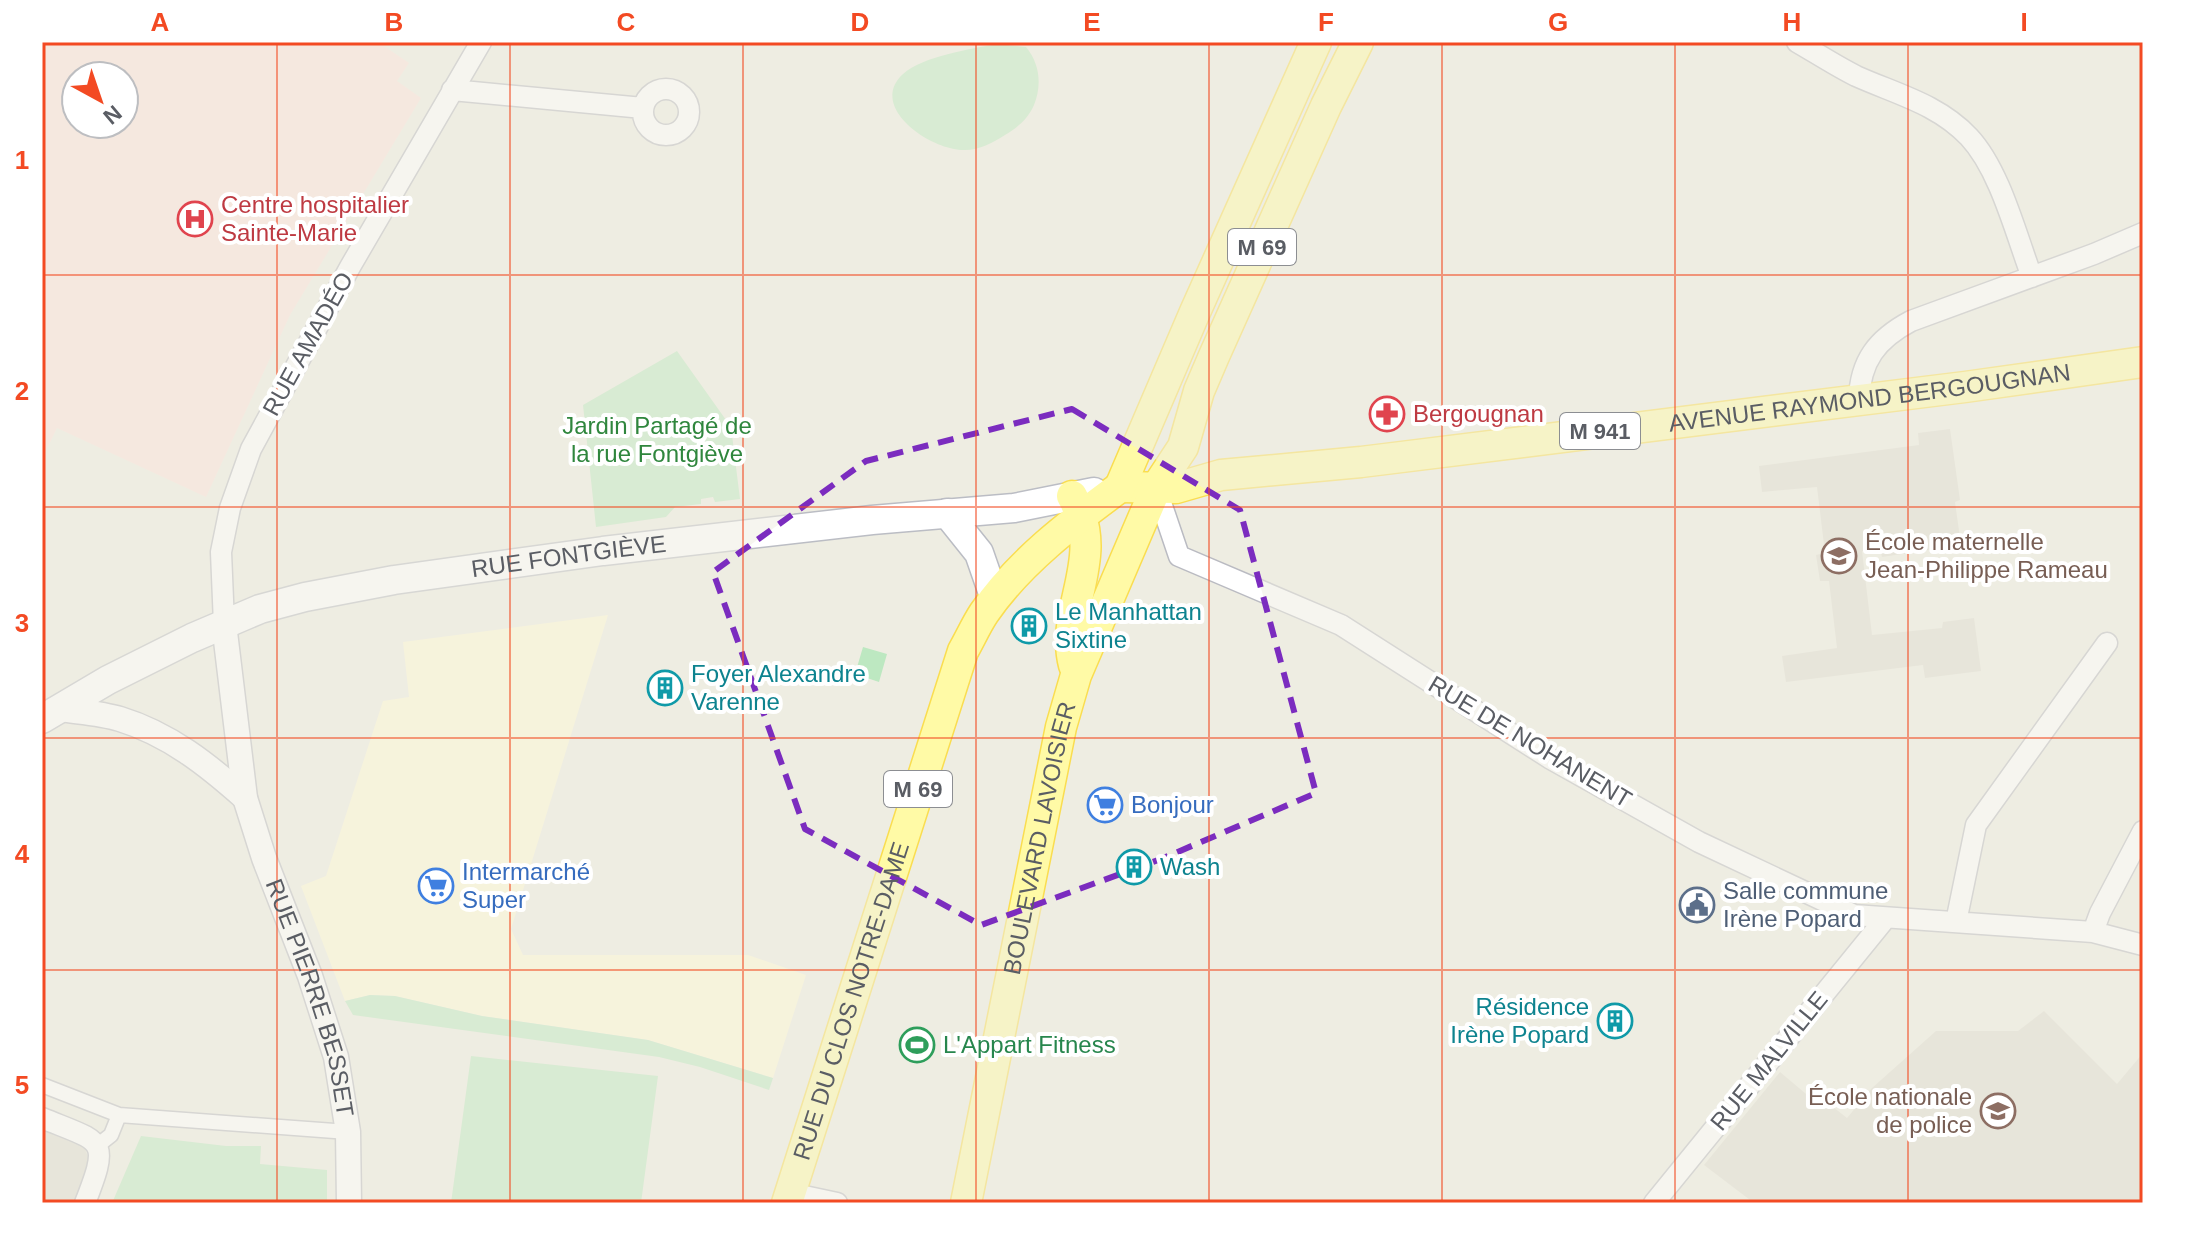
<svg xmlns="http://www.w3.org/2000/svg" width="2185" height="1245" viewBox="0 0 2185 1245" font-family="Helvetica,sans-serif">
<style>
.commercial{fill:#fffad6}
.education{fill:#dedcd1}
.medical{fill:#fde3dc;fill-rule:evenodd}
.green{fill:#bde8c1}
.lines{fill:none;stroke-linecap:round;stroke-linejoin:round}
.pedestrian-casing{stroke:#babbc2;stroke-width:17}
.minor-casing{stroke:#babbc2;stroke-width:23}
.tertiary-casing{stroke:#babbc2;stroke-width:27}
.secondary-casing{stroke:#bbbdc4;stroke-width:31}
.primary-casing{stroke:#fadd50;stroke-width:33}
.pedestrian{stroke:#fff;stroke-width:14}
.minor{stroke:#fff;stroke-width:20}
.tertiary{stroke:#fff;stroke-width:24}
.secondary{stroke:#fff;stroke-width:28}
.primary{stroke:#fffaa6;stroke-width:30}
.marked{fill:none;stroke:#7b2cbf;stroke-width:6;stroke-dasharray:16 10;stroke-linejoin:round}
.grid{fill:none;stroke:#f34a23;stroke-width:2;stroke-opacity:0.55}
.labels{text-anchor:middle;stroke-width:8;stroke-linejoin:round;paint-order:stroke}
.shield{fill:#fff;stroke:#8c8e92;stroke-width:2}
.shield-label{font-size:22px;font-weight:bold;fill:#5a5d64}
.health-label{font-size:24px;fill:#be3a42;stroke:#fff;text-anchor:start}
.street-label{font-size:24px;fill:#5a5d64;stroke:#fff}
.park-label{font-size:24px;fill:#2f863d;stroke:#fff}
.education-label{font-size:24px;fill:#785e54;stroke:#fff;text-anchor:start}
.culture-label{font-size:24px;fill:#0d838f;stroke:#fff;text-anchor:start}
.shop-label{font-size:24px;fill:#366cbe;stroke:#fff;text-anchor:start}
.service-label{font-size:24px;fill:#4e5e75;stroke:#fff;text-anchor:start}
.leisure-label{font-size:24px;fill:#27864d;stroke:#fff;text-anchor:start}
.neatline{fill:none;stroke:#f34a23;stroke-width:3}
.grid-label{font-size:26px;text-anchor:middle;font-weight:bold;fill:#f34a23}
</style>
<rect width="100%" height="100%" fill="#eeede2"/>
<path class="commercial" d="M608 615 511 929 523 955H748L806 975 773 1078 648 1040 482 1016 395 996 370 995 345 1001 301 886 326 876 383 701 409 697 403 642Z"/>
<path class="education" d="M1950 429 1960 500 1955 502 1961 545 1882 557 1880 549 1862 551 1872 635 1942 628 1943 622 1974 618 1981 671 1925 678 1923 665 1786 682 1782 656 1837 648 1829 581H1820L1816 555 1825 553 1817 487 1762 492 1759 466 1919 445 1918 433Z
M2044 1011 2117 1084 2143 1053V1203H1754L1704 1165 1780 1072 1818 1104 1823 1099 1847 1118 1872 1088 1936 1031H2018Z
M42 1127 83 1144 91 1164 76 1203H42Z"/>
<path class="medical" d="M42 42H378L409 63 397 81 421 98 290 315 206 497 57 428 42 459ZM76 76H124V124H76Z"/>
<path class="green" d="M997 44 1026 47C1040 64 1042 85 1034 105 1028 119 1017 128 1005 135 992 143 980 150 965 150 931 151 867 107 903 74 923 56 971 49 997 44Z
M677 351 731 427 740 499 715 502 713 497 701 499V504L675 507 666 517 596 527 583 405Z
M863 647 887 654 879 682 855 674Z
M370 995 395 996 482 1016 648 1040 773 1078 769 1090 700 1067 659 1057 353 1015 345 1001Z
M471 1056 658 1076 641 1203H451Z
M141 1136 226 1146H261L260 1164 327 1170V1203H112Z"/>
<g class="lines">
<g class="pedestrian-casing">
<path id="pedestrian" d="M42 1085 119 1115 348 1132
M97 1146 111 1135 119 1115"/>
</g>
<g class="minor-casing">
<path id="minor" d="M1797 42C1816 53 1836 66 1856 76 1896 94 1938 104 1969 137 2000 170 2016 235 2032 277
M643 112a23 23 0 1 1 46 0a23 23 0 1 1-46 0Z
M452 90 643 108
M1859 400C1860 361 1877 339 1911 321L2094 254 2143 233
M1156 488 1179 556 1341 625 1551 759 1699 842 1854 915 2093 932 2143 945
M224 624 221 552 230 508 251 449 350 267 481 42
M1956 922 1976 825 2107 643
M2093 932 2100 913 2143 831
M42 1118C103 1143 111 1137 85 1203
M790 1193 837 1203
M1654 1203 1885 919"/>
</g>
<g class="tertiary-casing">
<g id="tertiary">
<path id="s1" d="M224 624 245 798 264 858 310 976 336 1057 348 1132 349 1203"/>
<path d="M59 709C79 712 101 713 120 719 169 734 208 765 245 798"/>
</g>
</g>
<g class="secondary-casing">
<g id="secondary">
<path d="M947 513 979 553 995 599"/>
<path id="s2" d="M42 719 108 680 192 638 260 609 305 597 394 580 603 551 872 520 1014 508 1094 492"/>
</g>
</g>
<g class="primary-casing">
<g id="primary">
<path id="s3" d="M1120 487 1176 488 1221 475 1361 462 1965 387 2143 362"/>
<path d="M1120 487 1195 312 1316 42"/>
<path d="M1072 496C1108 558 1059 608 1074 665"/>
<path id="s4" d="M787 1203 963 651C970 639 976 625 984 613 1019 562 1071 523 1120 487"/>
<path id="s5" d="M966 1203 1061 727 1076 675 1156 488 1183 447 1199 391 1214 356 1326 106 1358 42"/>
</g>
</g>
<use href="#pedestrian" class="pedestrian"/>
<use href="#minor" class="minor"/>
<use href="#tertiary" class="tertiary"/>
<use href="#secondary" class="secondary"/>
<use href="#primary" class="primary"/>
</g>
<path d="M0 0H2185V1245H0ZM1072 409 1240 510 1316 793 1161 859 981 925 805 829 713 572 866 461Z" fill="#eeede2" fill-opacity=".55" fill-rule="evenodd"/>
<path class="marked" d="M1072 409 1240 510 1316 793 1161 859 981 925 805 829 713 572 866 461Z"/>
<path class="grid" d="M277 42V1203M510 42V1203M743 42V1203M976 42V1203M1209 42V1203M1442 42V1203M1675 42V1203M1908 42V1203M42 275H2143M42 507H2143M42 738H2143M42 970H2143"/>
<defs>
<g id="hospital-ring" transform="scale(1.8)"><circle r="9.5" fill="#fff" stroke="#e0444e" stroke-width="1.5"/><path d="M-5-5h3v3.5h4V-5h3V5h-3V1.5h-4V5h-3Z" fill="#e0444e"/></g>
<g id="pharmacy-ring" transform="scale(1.8)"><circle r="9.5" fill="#fff" stroke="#e0444e" stroke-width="1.5"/><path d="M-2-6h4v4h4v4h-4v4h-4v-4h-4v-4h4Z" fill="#e0444e"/></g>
<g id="school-ring" transform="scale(1.8)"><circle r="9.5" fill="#fff" stroke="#8d6e63" stroke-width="1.5"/><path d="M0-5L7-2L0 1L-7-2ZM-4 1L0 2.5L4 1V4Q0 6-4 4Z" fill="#8d6e63"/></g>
<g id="building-ring" transform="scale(1.8)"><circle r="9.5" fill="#fff" stroke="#0f9aa8" stroke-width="1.5"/><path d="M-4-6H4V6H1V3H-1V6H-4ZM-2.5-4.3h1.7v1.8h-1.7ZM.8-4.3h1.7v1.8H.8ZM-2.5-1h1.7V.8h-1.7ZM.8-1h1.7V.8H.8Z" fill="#0f9aa8"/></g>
<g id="supermarket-ring" transform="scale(1.8)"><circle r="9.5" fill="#fff" stroke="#3f7fe0" stroke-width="1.5"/><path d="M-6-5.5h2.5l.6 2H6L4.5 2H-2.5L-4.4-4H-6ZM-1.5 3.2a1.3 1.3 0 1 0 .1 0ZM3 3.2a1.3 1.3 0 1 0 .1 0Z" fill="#3f7fe0"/></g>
<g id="civic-ring" transform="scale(1.8)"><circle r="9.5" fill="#fff" stroke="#5c6f8a" stroke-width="1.5"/><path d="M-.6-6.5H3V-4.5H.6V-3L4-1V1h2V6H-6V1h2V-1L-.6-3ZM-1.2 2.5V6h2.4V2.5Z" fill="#5c6f8a"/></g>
<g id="stadium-ring" transform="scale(1.8)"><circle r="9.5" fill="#fff" stroke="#2e9e5b" stroke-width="1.5"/><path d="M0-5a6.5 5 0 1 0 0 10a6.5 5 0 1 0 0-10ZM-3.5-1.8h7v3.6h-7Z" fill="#2e9e5b"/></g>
<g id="university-ring" transform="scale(1.8)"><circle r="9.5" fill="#fff" stroke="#8d6e63" stroke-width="1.5"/><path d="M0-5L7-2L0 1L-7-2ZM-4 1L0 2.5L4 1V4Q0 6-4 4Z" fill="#8d6e63"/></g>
</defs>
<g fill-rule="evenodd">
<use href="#hospital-ring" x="195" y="219"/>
<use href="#pharmacy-ring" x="1387" y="414"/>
<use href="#school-ring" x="1839" y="556"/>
<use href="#building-ring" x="1029" y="626"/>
<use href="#building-ring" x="665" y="688"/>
<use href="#supermarket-ring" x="1105" y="805"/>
<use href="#building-ring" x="1134" y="867"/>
<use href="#supermarket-ring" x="436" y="886"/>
<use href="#civic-ring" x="1697" y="905"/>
<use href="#building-ring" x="1615" y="1021"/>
<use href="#stadium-ring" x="917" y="1045"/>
<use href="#university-ring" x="1998" y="1111"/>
</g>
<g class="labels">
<g class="shield">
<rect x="1228" y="229" width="68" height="36" rx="6"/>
<rect x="1560" y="413" width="80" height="36" rx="6"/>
<rect x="884" y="771" width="68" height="36" rx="6"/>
</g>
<g class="shield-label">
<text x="1262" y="255">M 69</text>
<text x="1600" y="439">M 941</text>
<text x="918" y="797">M 69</text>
</g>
<g class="health-label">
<text x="221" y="213">Centre hospitalier<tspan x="221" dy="28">Sainte-Marie</tspan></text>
<text x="1413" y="422">Bergougnan</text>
</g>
<g class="street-label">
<text transform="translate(308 344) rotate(-61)" y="8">RUE AMADÉO</text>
<text dy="8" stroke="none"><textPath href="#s3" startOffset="756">AVENUE RAYMOND BERGOUGNAN</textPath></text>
<text dy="8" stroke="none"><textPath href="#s2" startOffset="558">RUE FONTGIÈVE</textPath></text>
<text transform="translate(1530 742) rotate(31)" y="8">RUE DE NOHANENT</text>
<text dy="8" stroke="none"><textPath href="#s5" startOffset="372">BOULEVARD LAVOISIER</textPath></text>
<text dy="8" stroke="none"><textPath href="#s1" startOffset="386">RUE PIERRE BESSET</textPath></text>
<text dy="8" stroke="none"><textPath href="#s4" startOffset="212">RUE DU CLOS NOTRE-DAME</textPath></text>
<text transform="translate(1769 1061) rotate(-51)" y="8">RUE MALVILLE</text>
</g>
<g class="park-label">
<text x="657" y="434">Jardin Partagé de<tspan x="657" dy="28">la rue Fontgiève</tspan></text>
</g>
<g class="education-label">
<text x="1865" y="550">École maternelle<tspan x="1865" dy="28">Jean-Philippe Rameau</tspan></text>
<text x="1972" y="1105" text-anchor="end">École nationale<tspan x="1972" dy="28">de police</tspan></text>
</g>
<g class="culture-label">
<text x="1055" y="620">Le Manhattan<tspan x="1055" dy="28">Sixtine</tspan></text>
<text x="691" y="682">Foyer Alexandre<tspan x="691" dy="28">Varenne</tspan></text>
<text x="1160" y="875">Wash</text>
<text x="1589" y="1015" text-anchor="end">Résidence<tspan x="1589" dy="28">Irène Popard</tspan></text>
</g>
<g class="shop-label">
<text x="1131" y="813">Bonjour</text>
<text x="462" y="880">Intermarché<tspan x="462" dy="28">Super</tspan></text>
</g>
<g class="service-label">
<text x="1723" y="899">Salle commune<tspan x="1723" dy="28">Irène Popard</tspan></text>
</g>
<g class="leisure-label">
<text x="943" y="1053">L'Appart Fitness</text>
</g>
</g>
<rect width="2185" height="1245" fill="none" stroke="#ffffff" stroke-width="88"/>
<g transform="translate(100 100) rotate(140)"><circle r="38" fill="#ffffff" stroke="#bdbec1" stroke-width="2"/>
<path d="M0-6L14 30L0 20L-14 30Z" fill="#f34a23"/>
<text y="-12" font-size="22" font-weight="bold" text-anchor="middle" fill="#5a5d64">N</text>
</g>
<rect x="44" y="44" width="2097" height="1157" class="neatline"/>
<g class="grid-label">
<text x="160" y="31">A</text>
<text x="394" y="31">B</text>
<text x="626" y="31">C</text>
<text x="860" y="31">D</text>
<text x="1092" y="31">E</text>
<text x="1326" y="31">F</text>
<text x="1558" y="31">G</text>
<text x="1792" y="31">H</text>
<text x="2024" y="31">I</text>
<text x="22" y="169">1</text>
<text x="22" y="400">2</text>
<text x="22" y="632">3</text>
<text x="22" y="863">4</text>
<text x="22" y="1094">5</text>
</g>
</svg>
